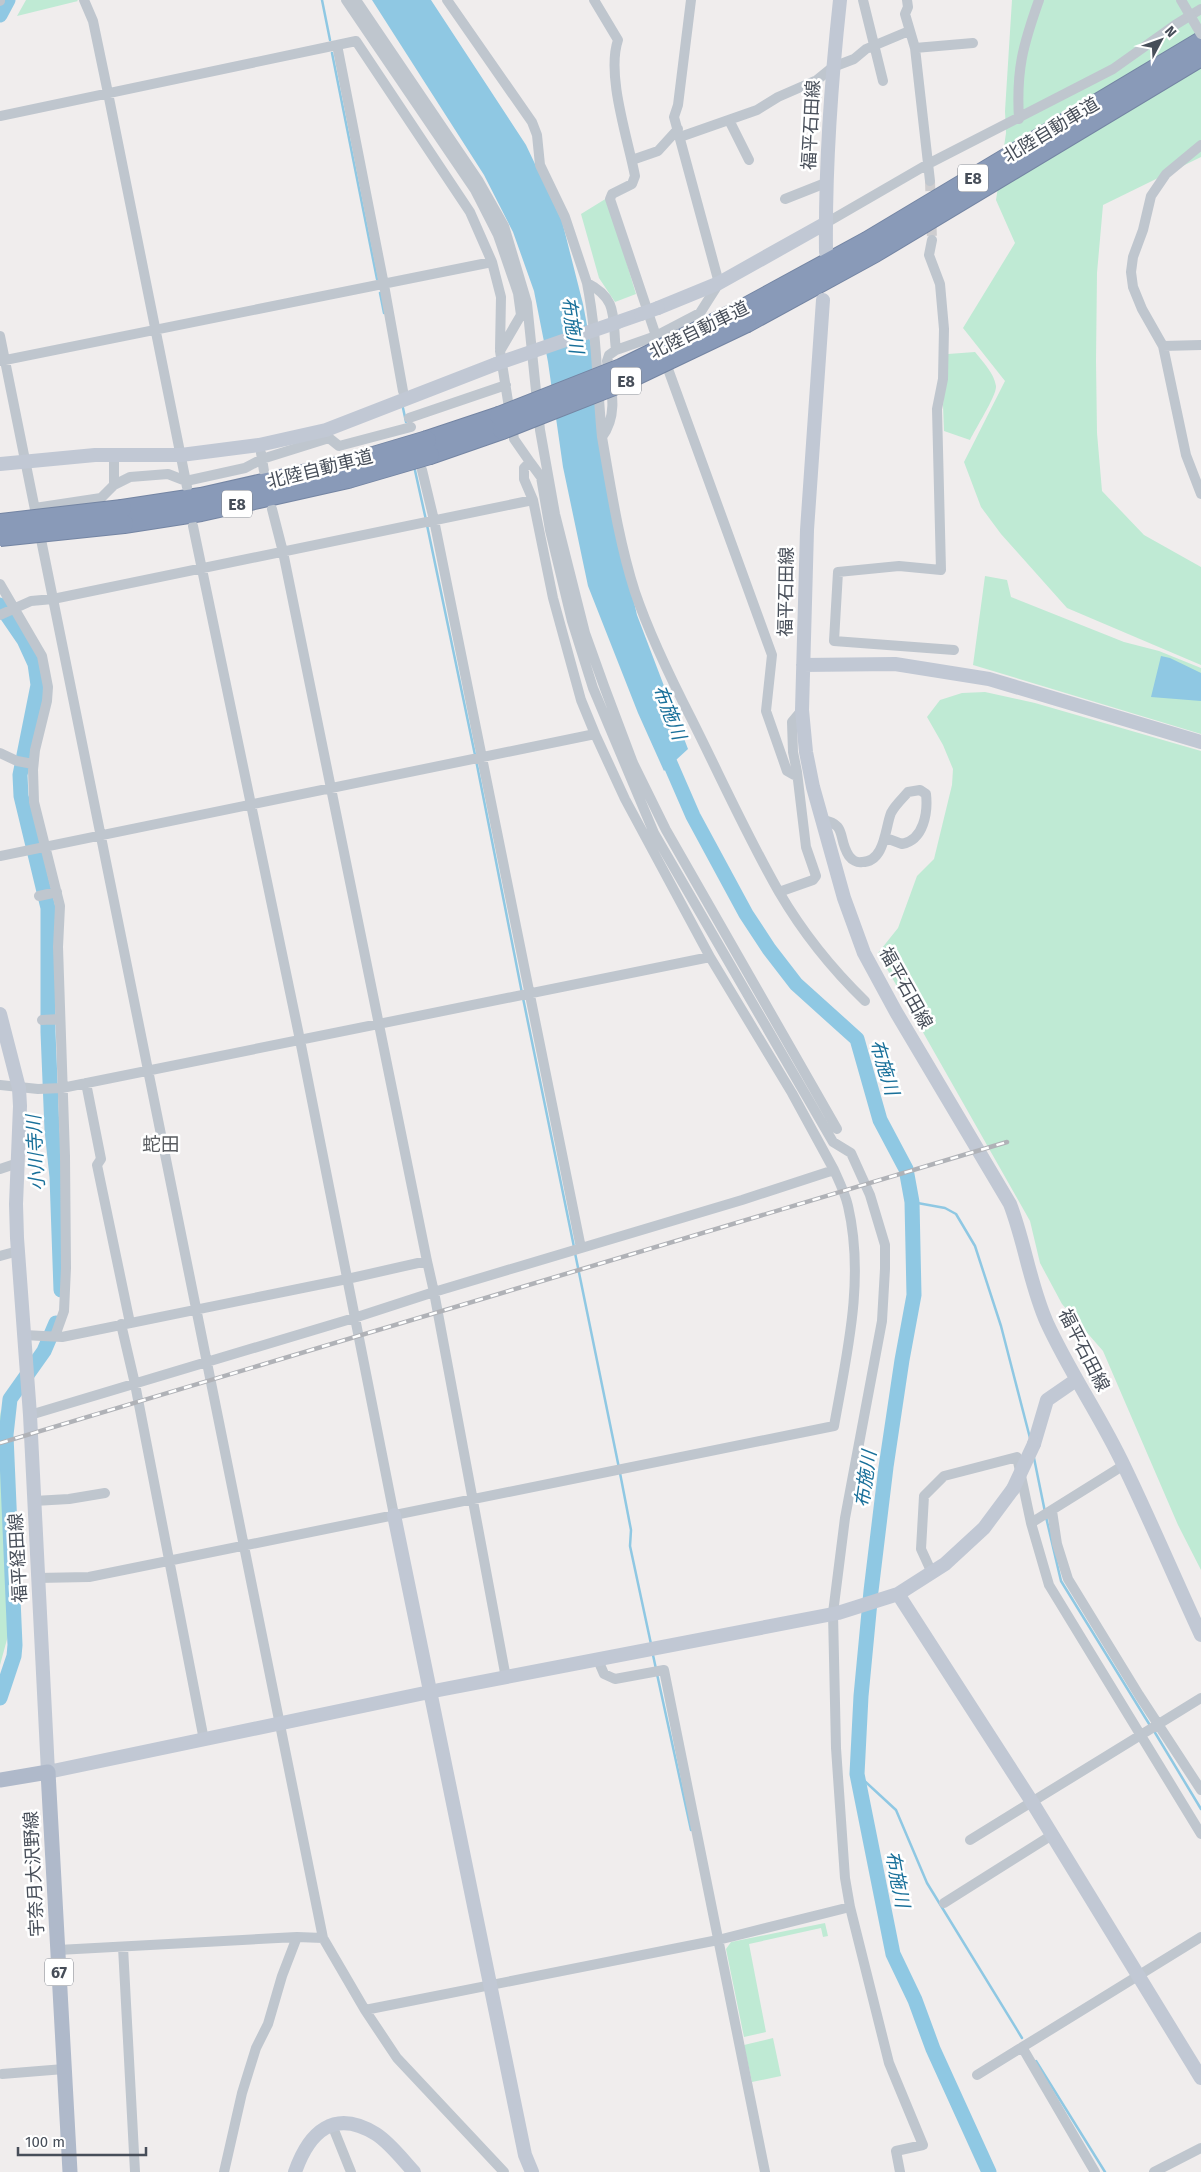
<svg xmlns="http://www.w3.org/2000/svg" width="1201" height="2172" viewBox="0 0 1201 2172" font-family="'Fira Sans','Noto Sans JP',sans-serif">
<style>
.green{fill:#bfead4}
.water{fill:#8fc8e3}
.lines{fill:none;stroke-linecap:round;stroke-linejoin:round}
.stream{stroke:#8fc8e3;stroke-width:2.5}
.river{stroke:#8fc8e3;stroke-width:15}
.street-tunnel{stroke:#cecdcf;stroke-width:10;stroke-dasharray:10 5;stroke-linecap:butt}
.highway-casing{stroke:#7485a3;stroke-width:20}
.street{stroke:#bfc6ce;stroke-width:10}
.secondary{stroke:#c1c8d4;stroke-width:14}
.primary{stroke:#afb9ca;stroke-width:15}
.highway{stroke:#899ab8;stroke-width:18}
.rail-casing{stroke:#b0b2b7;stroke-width:4.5}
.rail{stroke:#fff;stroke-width:2.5;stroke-dasharray:8;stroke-linecap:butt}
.highway-bridge-casing{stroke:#7485a3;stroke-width:20;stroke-linecap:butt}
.street-bridge{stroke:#bfc6ce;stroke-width:10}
.secondary-bridge{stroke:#c1c8d4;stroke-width:14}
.highway-bridge{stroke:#899ab8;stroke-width:18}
.labels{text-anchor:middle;stroke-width:5;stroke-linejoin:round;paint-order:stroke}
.shield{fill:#fff;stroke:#7e838b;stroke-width:1}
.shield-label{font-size:16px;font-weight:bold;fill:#474e59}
.street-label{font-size:18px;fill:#474e59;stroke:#fff}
.water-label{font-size:19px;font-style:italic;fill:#19709a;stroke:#fff}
.neighbourhood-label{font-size:19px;fill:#5a5d61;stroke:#fff}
</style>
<rect width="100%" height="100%" fill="#f0eded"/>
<path class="green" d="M26 0H77L78 1 17 16Z
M1012 0H1201V157L1103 205 1097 273 1096 361 1097 433 1102 491 1144 535 1201 567V665L1067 608 1001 534 981 507 964 462 1005 381 963 328 1015 243 996 200 1006 133 1005 111Z
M607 198 636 294 615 302 599 278 581 214Z
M975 352C983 362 994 373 996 386 997 395 975 429 970 440L944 431 943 405 948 354Z
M985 576 1007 580 1011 597 1124 642 1159 651 1201 668V734L973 665Z
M985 692 1035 703 1201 751V1570L1178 1525 1103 1351 1062 1304 1040 1263 1030 1221 878 953 898 928 917 876 934 859 952 785 953 769 943 745 927 717 940 700 962 693Z
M0 1410 14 1504 21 1588 0 1665Z
M825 1923 828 1936 823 1937 821 1928 749 1944 766 2032 744 2037 726 1949 731 1942Z
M773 2038 781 2076 752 2082 744 2045Z"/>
<path class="water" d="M372 0H431L526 145 562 221 583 304 605 420 608 490 637 615 688 749 664 771 638 713 588 586 563 467 548 362 534 291 513 232 484 175Z
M1161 656 1170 658 1201 673V701L1151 697Z"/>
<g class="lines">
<path class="stream" d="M322 0 330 40
M332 53 377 279
M380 293 384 313
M403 408 406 422
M414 466 426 520
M427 525 475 755
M476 760 522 993
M523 998 574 1247
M912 1202 945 1208 956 1214 975 1246 1001 1326 1030 1438
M575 1253 619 1468
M1034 1458 1045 1512
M620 1473 631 1530 630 1546 651 1644
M1046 1517 1061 1581 1151 1727
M653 1655 656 1669
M657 1674 691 1830
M1154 1731 1201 1809
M857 1774 896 1810 927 1883 1022 2038
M1036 2061 1105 2172"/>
<path class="river" d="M0 15 8 0
M0 605 24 640 35 664 38 685 20 775 21 796 48 908V1032L52 1130 57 1177 61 1290
M663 747 693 816 746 914 769 949 796 984 857 1039 880 1120 906 1169 912 1202 914 1295 902 1360 886 1467 871 1591 861 1696 857 1774 893 1954 915 2000 933 2049 989 2172
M0 1698 14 1656 15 1645 6 1435 10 1399 44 1351 56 1323"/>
<path class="street-tunnel" d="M930 181 932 240"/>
<g class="highway-casing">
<path id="highway" d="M742 309 867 241 1201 41
M747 323 875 253 1201 57
M427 440 499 416
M430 455 502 430
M122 509 201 497 343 465
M124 524 201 512 348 479"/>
</g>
<path class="street" d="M84 0 93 21 108 93 187 487
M356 0 478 180 504 226 527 303 540 430 555 514 585 633 604 686 633 763 666 830 837 1129
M447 0 532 122 537 135 540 165 565 217 587 283
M594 0 618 40C606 75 628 139 635 176L632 184 612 194 610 199 656 336 616 350C612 318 619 299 587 283 597 334 597 385 602 437 619 414 611 388 607 361L609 355 616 350
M691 0 678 105 674 117 719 283 700 313 656 336 772 655 766 711 787 771 794 775 797 772 793 752 792 722 802 710
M863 0 883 81
M907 0 908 7 905 14 915 48 930 181
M0 1V0
M337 45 384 285 403 391
M915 48 973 43
M0 116 356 41 470 212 492 262 501 297 500 349
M1019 119C1016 70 1023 45 1039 0
M729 120 749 160
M680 137 757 110 778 97 817 80 833 67 854 59 866 49 909 31
M1201 145 1166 174 1151 196 1143 230 1133 257 1131 272 1133 287 1142 309 1163 346 1186 455 1201 494
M632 160 658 151 678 129
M785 199 828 182
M826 223 928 164 1113 69 1175 25 1201 9
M932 240 929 255 940 284 944 329 943 379 937 409 941 570 899 566 838 572 834 641 954 650
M0 336 323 1938 365 2010 397 2058 504 2172
M1163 346 1201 345
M0 361 492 262
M409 418 506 385
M327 433 329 438 339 446 411 427
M602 437C611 489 619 542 635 592 650 636 671 679 692 720 721 778 747 836 779 892L813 880 816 876 806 847 797 772
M261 453 264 471
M114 455V485L130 477 168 474 186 481 245 468 262 459 329 438
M530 462 541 477 550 530 572 621 593 688 654 833 833 1142 851 1153 870 1195 885 1245V1269L882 1321 845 1518 833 1613 836 1748 845 1878 850 1907 889 2063 923 2145 896 2151 900 2172
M422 470 434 520 581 1248
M35 508 101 498 114 485
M272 509 283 552 427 1261
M193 526 300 1040 394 1515
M0 584 42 656 48 687 47 701 35 750 33 770 34 802 60 906 58 947 65 1156 66 1268 64 1311 55 1336
M0 615 31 601 53 599 533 500
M595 734 625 799 710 957
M0 753 17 761 33 764
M822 820C848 824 837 838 849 856 852 860 857 863 862 862 885 862 885 828 891 813 895 805 903 798 908 792L920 790 926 794C928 812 924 840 902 844L886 838
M0 856 595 734 581 700 553 598 533 500 524 479V468L530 462 514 439 500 351 521 315 518 293 498 235 475 190 346 0
M779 892C803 933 831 968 865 1001
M39 896 57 892
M42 1020 60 1019
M86 1083 101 1159 97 1165 130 1323
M0 1085 38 1089 62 1088 710 957 792 1093 834 1170
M0 1169 18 1163
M0 1256 18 1251
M121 1324 135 1384 204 1740
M24 1335 62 1337 347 1279 427 1261 434 1292 742 1200 834 1170C839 1181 845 1193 848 1206 865 1279 847 1353 834 1426L89 1577 37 1578
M30 1415 354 1318 434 1292 506 1678
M34 1501 69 1499 105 1493
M1052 1511 1057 1544 1068 1579 1139 1695 1201 1790
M1031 1523 1124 1465
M932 1573 921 1549 924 1496 944 1476 1017 1457 1031 1523 1049 1585 1201 1834
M598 1660 604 1674 615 1679 664 1670 765 2172
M970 1840 1201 1698
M944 1903 1052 1835
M123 1947 135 2172
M58 1950 297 1937 323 1938
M365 2010 718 1940 850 1907
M1022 2047 1095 2172
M2 2074 64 2069
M977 2075 1201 1937
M332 2125 351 2172
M224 2172 242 2093 256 2048 268 2024 282 1976 297 1937
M1154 2172 1201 2148"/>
<path class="secondary" d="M826 252C825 168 831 83 840 0
M823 300 807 530 802 710 806 752 813 787 844 898 864 953 896 1012 1010 1204C1025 1243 1030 1285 1047 1323 1070 1373 1101 1417 1124 1466 1151 1522 1175 1579 1201 1635
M658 308 719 283 826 223
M618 322 641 314
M0 464 95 455H181L259 445 326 430 496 364
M803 665 895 664 989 679 1201 742
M0 1014 19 1088 20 1106 16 1204 17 1238 30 1415 48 1772 439 1690 838 1613 898 1594 945 1564 984 1528 1013 1489
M1034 1444 1047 1400 1076 1380
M394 1515 525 2155 532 2172
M898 1594 1032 1802 1201 2078
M295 2172C309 2132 334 2108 376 2134 390 2143 402 2159 414 2172"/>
<path class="primary" d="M0 1780 48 1772 70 2172"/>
<use href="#highway" class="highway"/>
<g class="rail-casing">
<path id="rail" d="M0 1443 1007 1142"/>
</g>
<use href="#rail" class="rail"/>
<g class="highway-bridge-casing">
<path id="highway-bridge" d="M499 416 621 368 742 309
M502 430 619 384 747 323
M343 465 427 440
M348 479 430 455
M0 523 122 509
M0 537 124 524"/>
</g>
<path class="street-bridge" d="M1181 0 1201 34"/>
<path class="secondary-bridge" d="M641 314 658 308
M496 364 618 322
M1013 1489 1034 1444"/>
<use href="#highway-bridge" class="highway-bridge"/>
</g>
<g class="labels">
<g class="shield">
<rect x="958" y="164.5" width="30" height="27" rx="4"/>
<rect x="611" y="367.5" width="30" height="27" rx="4"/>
<rect x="222" y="490.5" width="30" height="27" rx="4"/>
<rect x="45" y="1958.5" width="28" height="27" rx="4"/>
</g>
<g class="shield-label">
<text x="973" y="184">E8</text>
<text x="626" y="387">E8</text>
<text x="237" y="510">E8</text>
<text x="59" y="1978">67</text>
</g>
<g class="street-label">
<text transform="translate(811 125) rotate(-87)" y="6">福平石田線</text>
<text transform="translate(1051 130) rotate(-31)" y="6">北陸自動車道</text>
<text transform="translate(699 330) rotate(-26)" y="6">北陸自動車道</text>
<text transform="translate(320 469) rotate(-14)" y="6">北陸自動車道</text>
<text transform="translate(786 592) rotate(-89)" y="6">福平石田線</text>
<text transform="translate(906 988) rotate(61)" y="6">福平石田線</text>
<text transform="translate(1084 1350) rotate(63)" y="6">福平石田線</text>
<text transform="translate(18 1558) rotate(-93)" y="6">福平経田線</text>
<text transform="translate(34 1874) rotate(-93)" y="6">宇奈月大沢野線</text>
</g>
<g class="water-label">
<text transform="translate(573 325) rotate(81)" y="7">布施川</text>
<text transform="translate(670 712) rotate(68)" y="7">布施川</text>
<text transform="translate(885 1067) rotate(73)" y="7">布施川</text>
<text transform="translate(35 1153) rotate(-93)" y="7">小川寺川</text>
<text transform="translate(865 1479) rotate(-82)" y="7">布施川</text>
<text transform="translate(898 1879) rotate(79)" y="7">布施川</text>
</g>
<g class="neighbourhood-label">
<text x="161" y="1151">蛇田</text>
</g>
</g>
<g transform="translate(1161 40) rotate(49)" stroke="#ffffff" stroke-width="4" paint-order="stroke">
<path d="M0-4L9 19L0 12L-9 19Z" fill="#474e59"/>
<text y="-8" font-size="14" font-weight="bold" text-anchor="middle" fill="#474e59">N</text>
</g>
<path d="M18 2147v8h128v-8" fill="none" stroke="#474e59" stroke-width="2.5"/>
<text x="25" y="2147" font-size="15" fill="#474e59" stroke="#ffffff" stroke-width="4" paint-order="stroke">100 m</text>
</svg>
